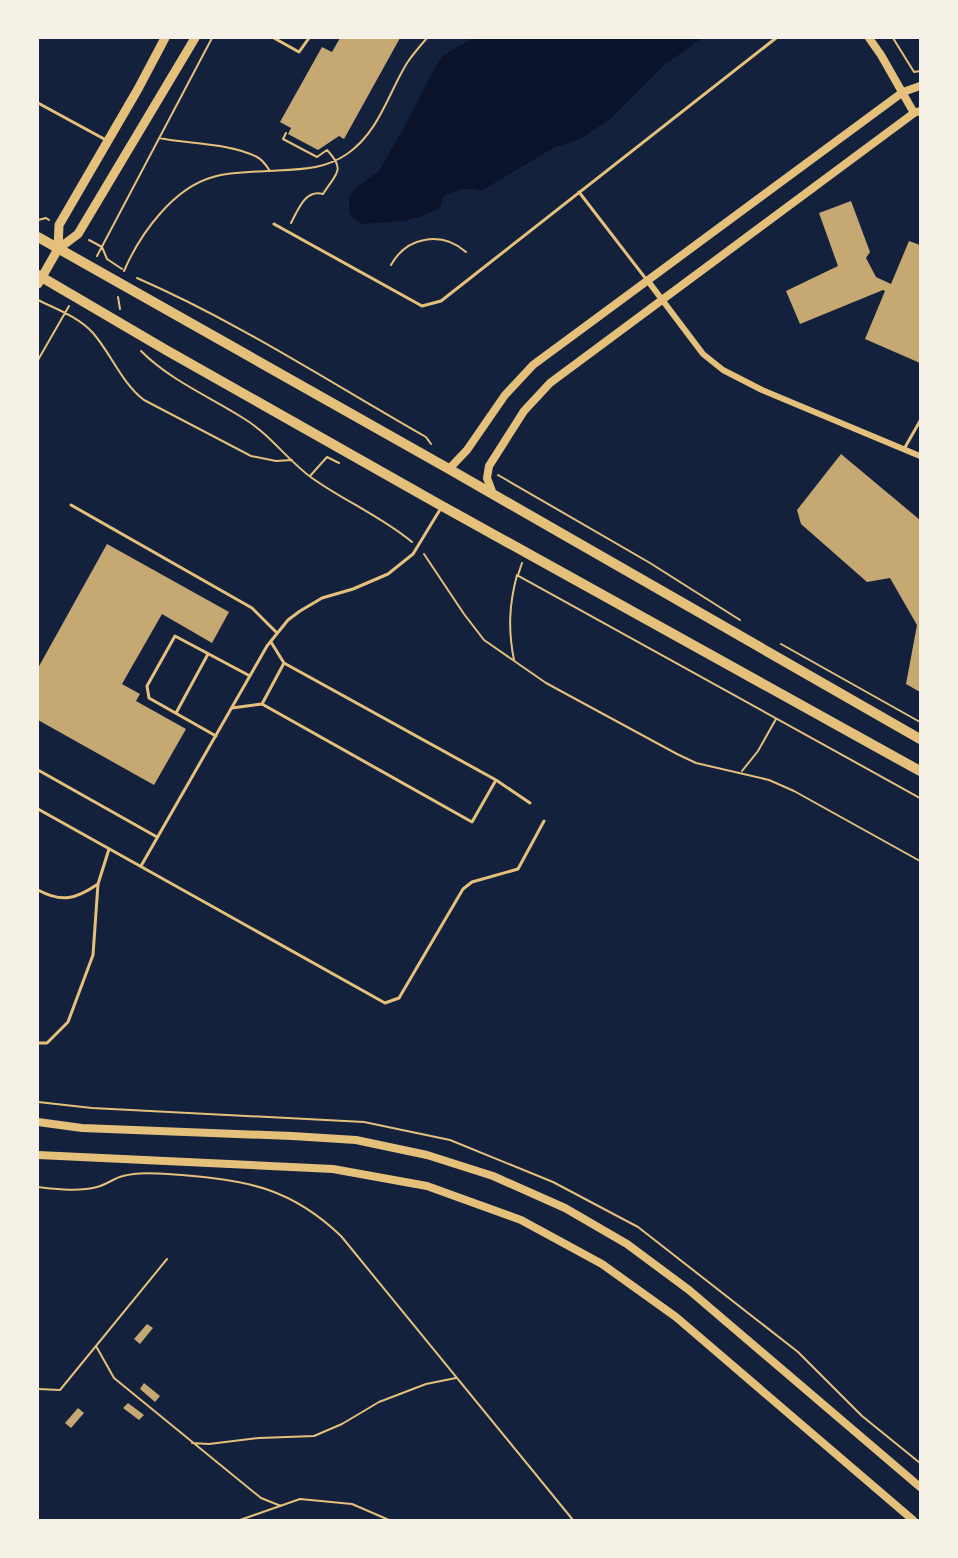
<svg xmlns="http://www.w3.org/2000/svg" width="958" height="1558" viewBox="0 0 958 1558" font-family="Quicksand,sans-serif">
<style>
.water{fill:#0b132b}
.building{fill:#c6a872}
.lines{fill:none;stroke-linecap:round;stroke-linejoin:round}
.path{stroke:#e5c07b;stroke-width:2}
.service{stroke:#e5c07b;stroke-width:3}
.minor{stroke:#e5c07b;stroke-width:6}
.tertiary{stroke:#e5c07b;stroke-width:8}
.secondary{stroke:#e5c07b;stroke-width:9}
.primary{stroke:#e5c07b;stroke-width:10}
</style>
<rect width="100%" height="100%" fill="#14213d"/>
<path class="water" d="M473 38H702L662 67 609 120 578 140 555 147 481 191C466 186 456 190 443 197L440 208 422 216 404 221 362 224 351 217 349 209V198L355 188 379 171 406 124 435 67 444 55Z"/>
<path class="building" d="M340 38H400L344 139 339 136 318 150 288 134 291 128 280 122 322 47 332 52Z
M851 201 870 252 866 258 876 277 891 284 909 241 920 245V363L865 339 885 291 883 290 800 324 786 291 838 266 819 213Z
M841 454 920 520V692L906 684 917 625 890 578 867 582 801 524 797 510Z
M107 544 229 612 212 643 162 614 122 684 140 694 136 701 186 729 154 785 38 720V668Z
M147 1324 153 1328 140 1344 134 1339Z
M144 1383 160 1396 155 1402 140 1389Z
M128 1403 144 1415 139 1420 123 1408Z
M78 1408 84 1413 71 1428 65 1423Z"/>
<g class="lines">
<path class="path" d="M893 38 914 72 920 71
M286 133 283 139 317 157 327 150C347 171 335 174 323 194 305 189 298 210 291 223
M159 138C188 144 230 143 257 157 263 160 266 165 270 171
M38 220 46 218 49 220
M89 240 102 247 107 259 122 269
M97 256 212 38
M391 265C407 236 442 231 466 252
M124 271C140 234 173 188 213 177 230 172 250 172 268 171 297 169 322 171 347 154 379 132 388 94 407 63 413 54 420 46 427 38
M137 278C238 322 331 383 426 437L431 444
M118 297 120 309
M38 300C56 309 79 317 93 333 112 355 121 382 144 400L251 456 276 461 292 460
M141 351C170 380 208 396 243 418 270 434 287 460 312 478 344 501 381 516 412 542
M38 360 69 306
M498 475 650 563 740 620
M310 476 327 457 339 463
M424 554 464 614 484 640 546 683 677 754 696 763 769 780 794 791 920 861
M518 575 522 563
M781 644 920 722
M514 660C508 630 509 605 517 575L920 798
M742 771 758 751 776 719
M38 1102 92 1108 364 1122 450 1140 553 1182 638 1227 798 1352 862 1416 920 1463
M38 1187C56 1189 78 1192 97 1187 106 1185 114 1178 123 1176 141 1171 163 1174 182 1175 248 1180 292 1189 341 1236L573 1520
M96 1346 114 1378 261 1498 281 1506
M38 1389 60 1390 167 1259
M192 1443 209 1444 259 1438 314 1436 342 1424 379 1402 426 1384 456 1378
M240 1520 300 1499 352 1504 389 1520"/>
<path class="service" d="M274 38 299 52 309 38
M38 103 106 140
M579 192 646 279
M274 224 422 306 441 301 776 38
M904 449 920 421
M71 505 252 608 277 633
M271 642 284 663 496 780 530 803
M262 704 472 822 496 780
M232 708 262 704 284 663
M176 713 208 654
M216 736 149 698 147 686 175 636 250 676
M38 770 157 837
M38 809 385 1003 399 998 463 889 472 882 518 869 544 821
M141 866 267 646 288 620 300 611 322 598 353 589 388 574 413 554 441 508
M38 890C62 903 76 899 98 884
M38 1043H47L68 1022 93 955 98 884 109 849"/>
<path class="minor" d="M648 281 703 354 723 370 762 390 920 456"/>
<path class="tertiary" d="M869 38 881 55 914 113
M449 469 467 450 505 395 533 365 903 92 920 86
M493 494 487 478 489 466 524 411 550 383 914 113 920 111
M38 1122 82 1128 292 1136 356 1140 427 1155 493 1176 565 1208 627 1244 689 1290 920 1487
M38 1155 333 1169 427 1186 521 1220 602 1264 676 1317 913 1520"/>
<path class="secondary" d="M58 249 59 225 138 89 165 38
M38 284 58 249 78 234 195 38"/>
<path class="primary" d="M38 237 449 469 920 739
M38 275 166 350 442 506 920 771"/>
</g>
<rect width="958" height="1558" fill="none" stroke="#f6f1e7" stroke-width="78"/>
</svg>
